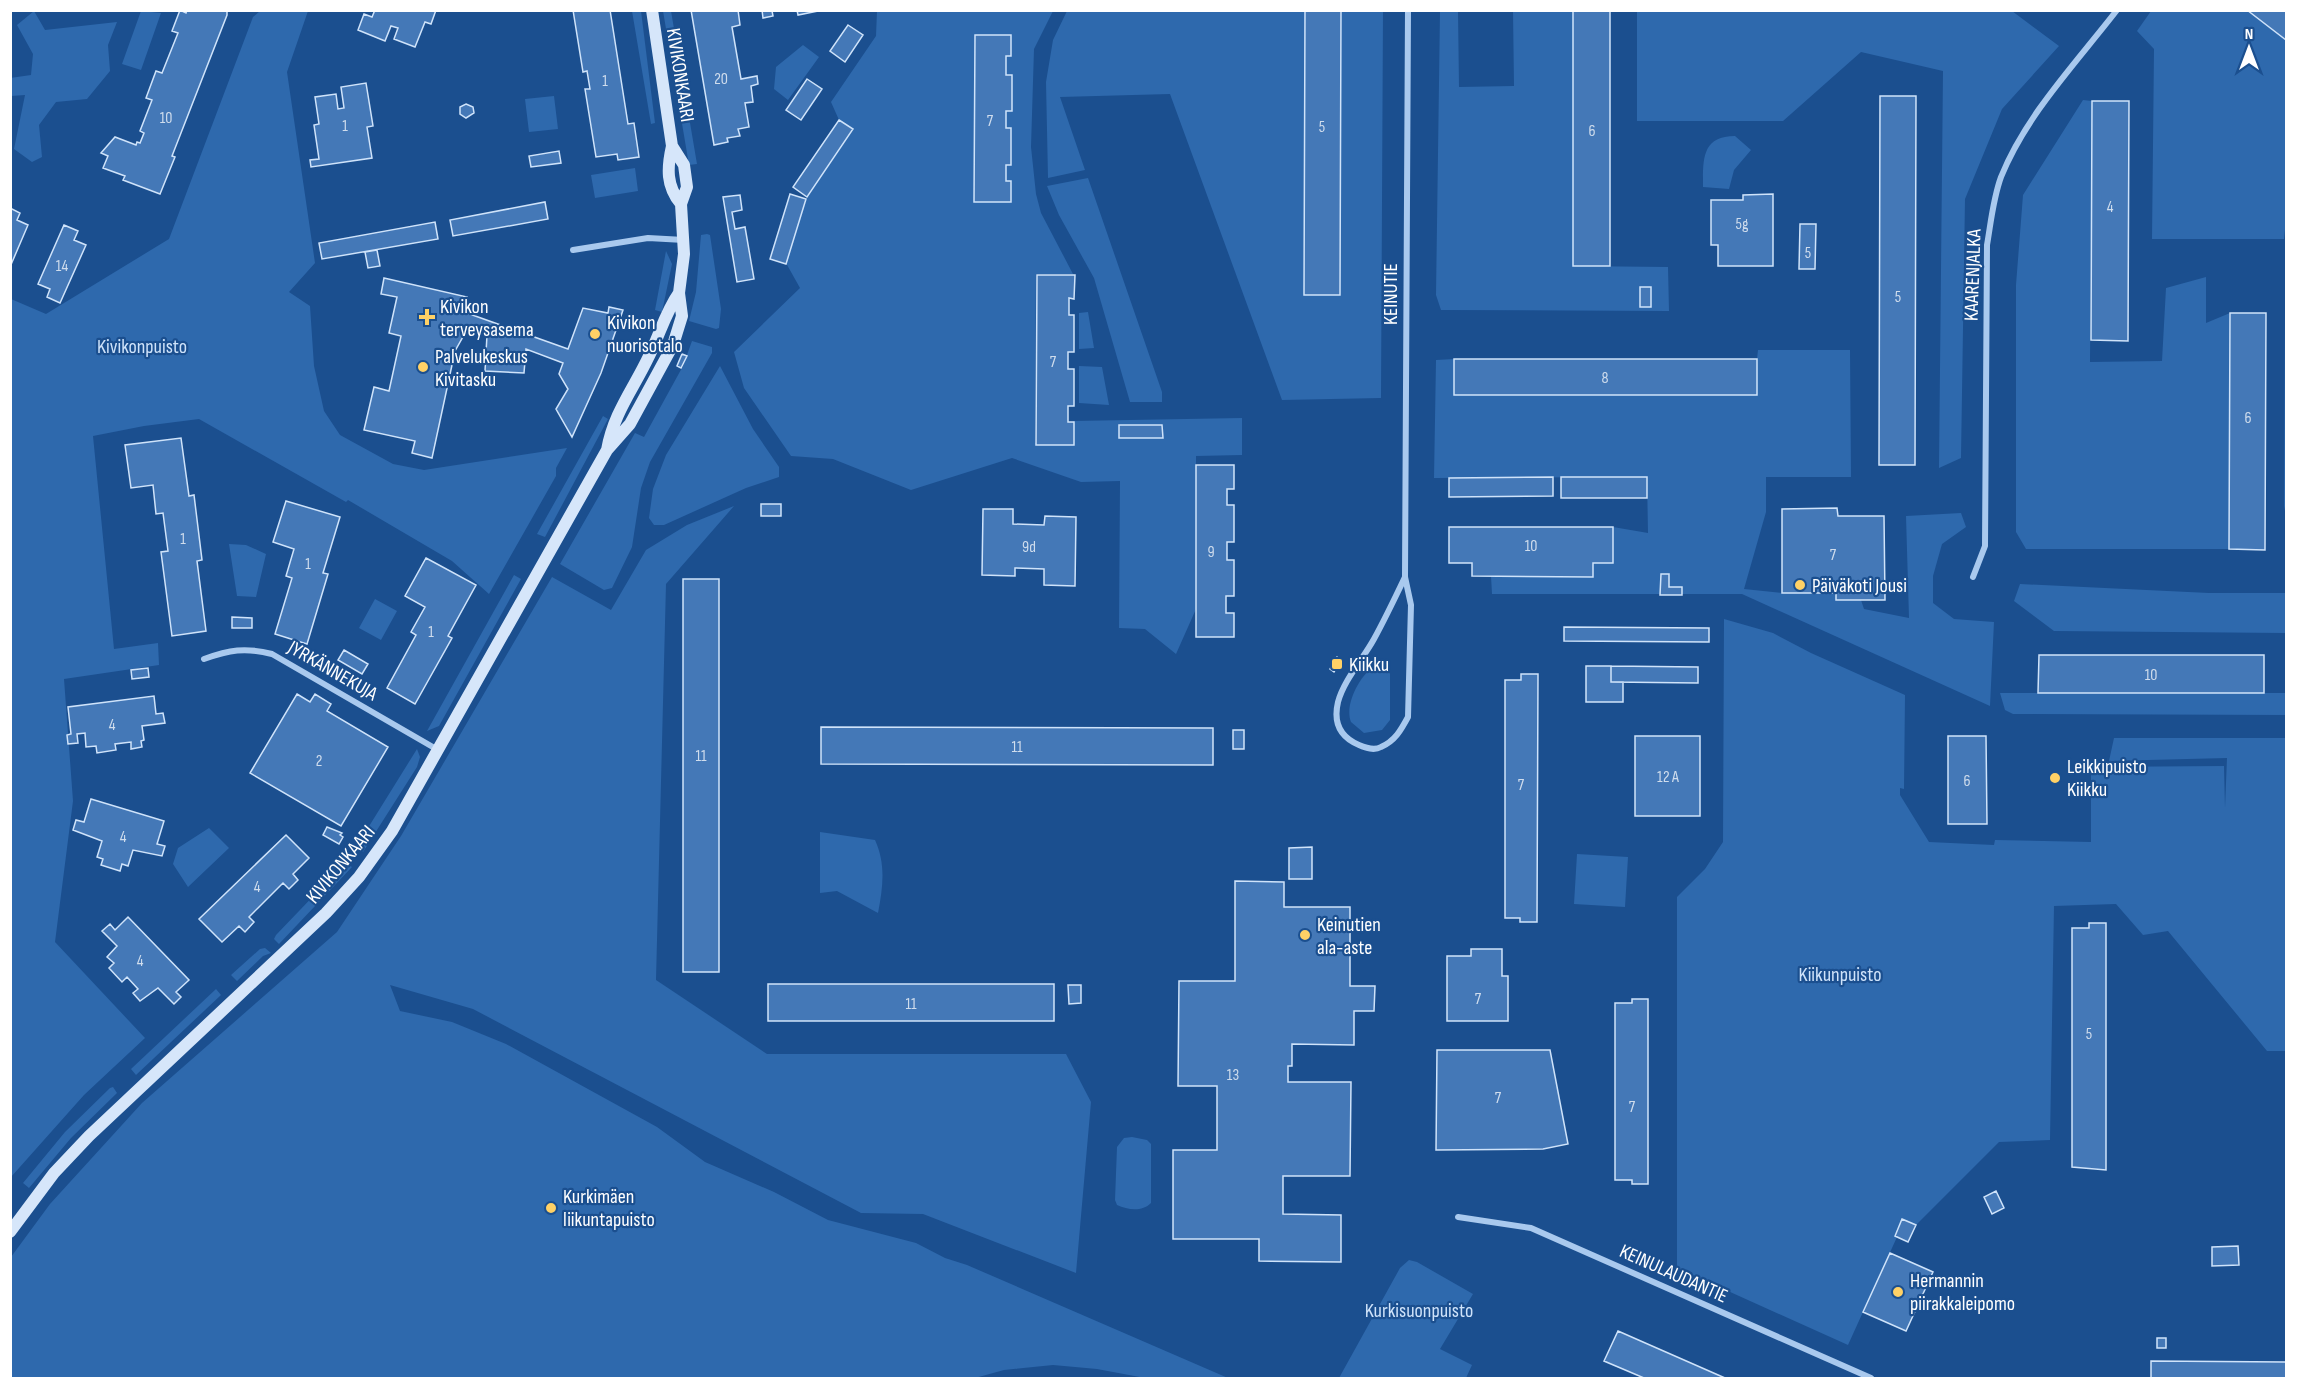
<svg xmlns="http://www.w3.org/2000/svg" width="2297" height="1389" viewBox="0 0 2297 1389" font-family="'Sofia Sans Condensed',sans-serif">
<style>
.green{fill:#2e69ad}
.building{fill:#4478b7;stroke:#cfe3fa;stroke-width:1.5}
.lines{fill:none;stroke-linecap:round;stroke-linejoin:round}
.street{stroke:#a9c9ee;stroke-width:6}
.secondary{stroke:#d6e6fa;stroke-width:12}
.poi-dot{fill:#ffd166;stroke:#1b4f8f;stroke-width:2}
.labels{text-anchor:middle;stroke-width:4.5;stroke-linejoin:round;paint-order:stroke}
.number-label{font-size:16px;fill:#d0dded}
.street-label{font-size:20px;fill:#fff;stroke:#1b4f8f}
.poi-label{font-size:20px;fill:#fff;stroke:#1b4f8f;text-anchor:start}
.park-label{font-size:20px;fill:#cfe3fa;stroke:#1b4f8f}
</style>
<rect width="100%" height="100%" fill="#1b4f8f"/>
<path class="green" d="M34 11 45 30 117 22 108 45 110 71 87 99 56 102 39 125 42 157 32 162 14 149 25 95 11 96 10 78 31 75 33 54 17 25Z
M141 11 161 13 141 70 122 64Z
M260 11H308L287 72 315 263 289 292 310 306 314 366 324 411 340 435 393 464 424 470 567 448 556 468V476L489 594 452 561 348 500 346 502 199 419 144 426 93 436 114 649 158 643 159 665 64 679 73 801 55 942 145 1038 84 1095 11 1177V299L46 314 169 239 253 17Z
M632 11H641L655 123 651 124Z
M663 11H671L697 164 689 165Z
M877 11H1053L1034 49 1031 147 1036 194 1041 213 1073 274H1036L1035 443 1072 444 1073 421 1242 418V455L1196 456V609L1176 654 1145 629 1119 628 1120 481 1081 482 1012 458 911 490 833 459 791 456 744 388 734 352 800 288 786 263 807 197 853 130 839 120 831 102 876 36Z
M1067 11H1383L1381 398 1282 400 1170 94 1060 97 1085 170 1048 178 1046 82 1053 40Z
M1440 11H1458L1459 87 1514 86 1513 11H1573L1574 266 1668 267 1669 311 1441 310 1436 295Z
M1637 11H2012L2059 46 2002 109 1965 199 1961 458 1939 468 1943 71 1861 52 1783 121H1637Z
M2151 11H2247L2286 40V220L2284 239H2152L2154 49 2137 31Z
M803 45 819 57 788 100 774 89 776 67Z
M554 96 558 129 529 132 525 99Z
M2083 100 2092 101 2090 362 2162 361 2166 288 2206 277V323L2230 313 2229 549H2026L2016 532V285L2023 195Z
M1735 136 1751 150 1734 170 1729 189 1703 187C1703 161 1701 136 1735 136Z
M635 168 638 191 595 198 591 175Z
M1088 178 1162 392V402H1130L1094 278 1059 215 1047 186Z
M707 234 710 235 721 309 719 328 716 329 689 321 696 292 701 235Z
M666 251 672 264 662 312 655 310Z
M2285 309H2286V516L2284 506Z
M1088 312 1094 348 1079 349V313Z
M692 341 712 347V353L650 462 641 488 632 547 612 588 604 590 560 564 635 433 644 437 683 366Z
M1758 350H1850L1851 477H1766V512L1744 589 1782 593H1836L1837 600H1861L1864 609 1909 618 1906 516 1961 513 1966 527 1942 544 1933 576V603L1954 619 1994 622 1990 706 1742 594H1492L1491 576 1593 577V563H1613V527L1648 533 1647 477 1434 478 1436 360 1454 359V395L1757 359Z
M720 366 753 429 779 467V477L746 488 664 525H654L649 518 653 489 666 455Z
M1079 366 1102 367 1109 405 1079 403Z
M603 416 608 419 545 537 537 534Z
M734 506 666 584 656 980 767 1054H1066L1091 1102 1076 1273 923 1214 861 1213 473 1009 390 985 400 1011 452 1022 506 1044 657 1127 705 1162 774 1192 828 1220 916 1243 945 1258 967 1265 1228 1378H1145L1097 1369 1053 1365 1004 1370 975 1378H11V1257L50 1204 142 1103 337 932 401 836 552 577 611 610 646 550 687 525Z
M229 544 246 545 266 554 256 597 237 596Z
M514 575 521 579 439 726 427 731Z
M2020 584 2209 593H2286V633L2054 631 2014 601Z
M375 599 397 611 381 640 359 628Z
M1724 619 1773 633 1811 653 1905 695 1904 789 1900 788V795L1929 842 1994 845 1995 840 2091 842V767L2224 766 2225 808 2227 758 2109 761 2114 738H2286V1051H2267L2168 931 2143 935 2116 904 2054 906 2050 1140 1999 1142 1916 1225 1902 1220 1895 1235 1897 1237 1848 1345 1677 1268V897L1705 869 1723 842Z
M1376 665 1387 668 1390 674V720L1382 730 1364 733 1351 722C1344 705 1360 674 1376 665Z
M2000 693H2286V715L2013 714 2005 710Z
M417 749 420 757 417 767 363 852 358 848V844Z
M209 828 229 848 188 887 173 864 178 848Z
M820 832 875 840C886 864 883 887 878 913L837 891 820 893Z
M1577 854 1628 857 1625 907 1574 904Z
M345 863 352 867 279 944 274 939 276 935Z
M265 948 271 953 263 956 237 981 231 975 260 949Z
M216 989 221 995 136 1075 131 1069Z
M110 1088 113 1087 117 1093 71 1138 29 1188 23 1183 65 1132Z
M1132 1137 1147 1140 1151 1144V1203C1142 1212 1128 1210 1117 1205L1115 1200 1117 1147 1124 1138Z
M1409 1260 1417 1262 1473 1294 1440 1349 1472 1365 1466 1378H1339L1400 1268Z"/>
<path class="building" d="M180 10 186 13 187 10H227V15L172 156 175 157 160 194 123 180 125 176 103 168 108 156 101 153 115 137 136 145 137 142 140 143 144 133 140 131 152 100 146 98 156 71 162 73 178 33 172 31Z
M375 10H436L431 24 425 22 415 47 394 39 398 28 391 26 385 41 358 30 364 14 372 17Z
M573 10H610L628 124 634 123 639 157 618 160 617 154 596 157 585 89H590L587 71 583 72Z
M691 10H738L740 25 732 27 741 79 757 76 758 84 751 86 753 102 745 103 749 127 738 129 740 136 727 138 728 142 714 145Z
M762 10H775L772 11 773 16 763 18Z
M797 10H823L798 15Z
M1305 10H1341L1340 295H1304Z
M1573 10H1610V266H1573Z
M2247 10H2286V40Z
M848 25 863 35 845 62 830 51Z
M975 35H1011V56H1006V75H1012V111H1006V128H1011V165H1006V181H1011V202H974Z
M807 79 822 89 801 120 786 110Z
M366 83 373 126 367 127 372 158 311 167 310 160 319 159 314 125 319 124 315 97 336 94 338 109 344 108 341 87Z
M1880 96H1916L1915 465H1879Z
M2092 101H2129L2128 341 2091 340Z
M466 104 473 107 474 113 466 118 460 114V107Z
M839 120 853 129 807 197 793 187Z
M559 151 561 163 531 167 529 156Z
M790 194 806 199 786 264 770 259Z
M1773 194V266H1718V245H1711V200H1743V195Z
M740 195 742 210 732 212 735 229 745 227 754 279 737 282 723 197Z
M545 202 548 219 453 236 450 220Z
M10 208 20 213 17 220 28 225 10 267Z
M435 222 438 239 322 259 319 243Z
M1800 224H1816L1815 269H1799Z
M64 225 78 231 74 240 86 245 60 303 47 297 50 289 38 284Z
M377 250 380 266 368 268 365 252Z
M1037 275H1075L1074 299 1069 298V315H1074V352H1068V369H1074V406H1068V422H1074V445H1036Z
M384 278 467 297 464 312 568 349 583 308 608 313 609 307 623 310 601 373 572 437 556 409 568 389 559 374 563 363 526 349 524 373 485 371 487 335 468 328 455 351 432 458 412 453 415 441 364 430 374 387 389 391 401 336 389 333 397 297 381 294Z
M1640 287H1651V307H1640Z
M2230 313H2266L2265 550 2229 549Z
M682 354 687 356 681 368 677 366Z
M1454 359H1757V395H1454Z
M1119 425H1162L1163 438H1119Z
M181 438 189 496 194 495 202 560 197 561 206 631 172 636 161 552 168 551 163 513 156 514 153 485 131 488 125 445Z
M1196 465H1234V489H1227V505H1234V542H1227V560H1234V596H1226V613H1234V637H1196Z
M1553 477V496L1449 497V478Z
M1561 477H1647V498H1561Z
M286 501 340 517 323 573 328 574 307 644 275 634 292 578 286 576 294 549 273 542Z
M761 504H781V516H761Z
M1837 508 1838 516H1884L1885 600H1836V593H1782V509Z
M983 509H1013V524L1044 525 1045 516 1076 517 1075 586 1044 585V569L1015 568V576L982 575Z
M1449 527H1613V563H1593V577L1472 576V563H1449Z
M426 558 476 585 448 636 452 638 415 704 387 688 416 635 411 632 425 607 405 596Z
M1661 574H1669V587H1682V595H1660Z
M683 579H719V972H683Z
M232 617 252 618V628H232Z
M1564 627 1709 628V642L1564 641Z
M344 650 368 664 362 674 338 660Z
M2039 655H2264V693H2038Z
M1337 657 1341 660 1334 672 1330 669Z
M1586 666H1611V682H1623V702H1586Z
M1611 666 1698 667V683L1611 682Z
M148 668 149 677 132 679 131 670Z
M1521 674H1538L1537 922H1520V918H1505V680H1521Z
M297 694 310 702 315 694 331 704 327 711 388 747 341 826 250 773Z
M154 696 156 714 163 713 165 723 142 726 144 740 141 741 142 747 131 749V742L115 744 116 750 97 753 96 746 86 747 85 733 77 734 78 743 68 744 67 735 71 734 68 707Z
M821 727 1213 728V765L821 764Z
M1233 730H1244V749H1233Z
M1635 736H1700V816H1635Z
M1948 736H1986L1987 824H1948Z
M91 799 164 821 157 844 165 846 162 856 133 850 128 866 122 864 120 871 101 865 103 859 97 857 102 841 73 830 76 820 84 822Z
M327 827 342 833 340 835 343 837 339 844 323 835Z
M286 835 309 858 293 874 298 880 289 889 283 883 249 917 254 922 245 932 239 926 222 942 199 919Z
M1312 847V879H1289V848Z
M1235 881 1284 882V907H1350V986H1375L1374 1011H1354V1045L1292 1044V1066H1288V1082H1351L1350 1176H1283V1214L1341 1215V1262L1259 1261V1239H1173V1150H1217V1086H1178L1179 981H1235Z
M128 917 189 980 176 992 181 997 174 1004 158 988 140 1001 133 993 138 989 127 977 122 982 109 968 114 963 107 957 117 946 102 931 110 924 115 930Z
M2089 923H2106V1170L2072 1167V928H2089Z
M1471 949H1502V976H1508V1021H1447V956H1471Z
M768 984H1054V1021H768Z
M1068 985H1081V1003L1069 1004Z
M1632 999H1648V1184H1632V1180H1615V1003H1632Z
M1437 1050H1550L1568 1144 1543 1149 1436 1150Z
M1996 1191 2004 1208 1992 1214 1984 1197Z
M1902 1219 1916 1225 1908 1242 1895 1236Z
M2238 1246 2239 1265 2212 1266V1247Z
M1890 1253 1933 1272 1906 1331 1863 1312Z
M1618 1331 1643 1342 1725 1378H1644L1604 1361Z
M2157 1338H2166V1348H2157Z
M2151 1361 2286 1362V1378H2151Z"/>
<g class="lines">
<path class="street" d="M573 250 648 238 684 240
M1405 577C1395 598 1385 619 1374 639 1363 659 1344 680 1338 702 1333 723 1340 737 1359 745 1366 748 1374 751 1381 747 1395 741 1401 730 1408 717L1411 605 1405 577 1408 10
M1973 577 1985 546 1987 245C1991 222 1993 199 2001 177 2026 115 2076 63 2117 10
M204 659C229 650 245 647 272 654L438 750
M1458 1217 1531 1228 1871 1378"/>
<path class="secondary" d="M652 10 672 146C667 168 666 186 681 204
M607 450C614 412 633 390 649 356 660 334 665 313 679 293
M10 1232 54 1173 89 1136 326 913 359 877 392 831 607 450 630 424 673 345 682 316 679 293 684 254 681 204 687 187 684 165 672 146"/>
</g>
<g class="poi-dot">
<path d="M424 308h6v6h6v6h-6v6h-6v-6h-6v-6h6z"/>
<circle cx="595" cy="334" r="6"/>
<circle cx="423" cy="367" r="6"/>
<circle cx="1800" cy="585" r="6"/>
<rect x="1331" y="658" width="12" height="12" rx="3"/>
<circle cx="2055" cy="778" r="6"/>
<circle cx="1305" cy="935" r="6"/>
<circle cx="551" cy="1208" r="6"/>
<circle cx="1898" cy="1292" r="6"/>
</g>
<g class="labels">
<g class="number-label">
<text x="721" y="84">20</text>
<text x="605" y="86">1</text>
<text x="166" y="123">10</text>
<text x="990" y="126">7</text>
<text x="345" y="131">1</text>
<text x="1322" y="132">5</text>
<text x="1592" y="136">6</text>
<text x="2110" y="212">4</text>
<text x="1742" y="229">5g</text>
<text x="1808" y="258">5</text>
<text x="62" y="271">14</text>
<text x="1898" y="302">5</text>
<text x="1053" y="367">7</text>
<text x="1605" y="383">8</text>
<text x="2248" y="423">6</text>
<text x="183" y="544">1</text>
<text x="1531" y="551">10</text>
<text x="1029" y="552">9d</text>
<text x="1211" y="557">9</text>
<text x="1833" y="560">7</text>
<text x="308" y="569">1</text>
<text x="431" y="637">1</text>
<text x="2151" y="680">10</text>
<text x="112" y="730">4</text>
<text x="1017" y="752">11</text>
<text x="701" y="761">11</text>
<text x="319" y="766">2</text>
<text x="1668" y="782">12 A</text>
<text x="1967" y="786">6</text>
<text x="1521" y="790">7</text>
<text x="123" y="842">4</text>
<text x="257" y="892">4</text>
<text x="140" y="966">4</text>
<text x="1478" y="1004">7</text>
<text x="911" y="1009">11</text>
<text x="2089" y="1039">5</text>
<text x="1233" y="1080">13</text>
<text x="1498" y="1103">7</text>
<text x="1632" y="1112">7</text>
</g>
<g class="street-label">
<text transform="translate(681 75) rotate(81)" y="7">KIVIKONKAARI</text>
<text transform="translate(1972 275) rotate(-88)" y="7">KAARENJALKA</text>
<text transform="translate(1390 294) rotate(-90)" y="7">KEINUTIE</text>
<text transform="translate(333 670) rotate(30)" y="7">JYRKÄNNEKUJA</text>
<text transform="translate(340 864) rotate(-50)" y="7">KIVIKONKAARI</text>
<text transform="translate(1674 1273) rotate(24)" y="7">KEINULAUDANTIE</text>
</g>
<g class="poi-label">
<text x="440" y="313">Kivikon<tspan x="440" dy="23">terveysasema</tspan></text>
<text x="607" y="329">Kivikon<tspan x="607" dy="23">nuorisotalo</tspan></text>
<text x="435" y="363">Palvelukeskus<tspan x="435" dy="23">Kivitasku</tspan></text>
<text x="1812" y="592">Päiväkoti Jousi</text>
<text x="1349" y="671">Kiikku</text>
<text x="2067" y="773">Leikkipuisto<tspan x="2067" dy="23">Kiikku</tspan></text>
<text x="1317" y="931">Keinutien<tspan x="1317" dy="23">ala-aste</tspan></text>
<text x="563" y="1203">Kurkimäen<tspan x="563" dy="23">liikuntapuisto</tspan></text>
<text x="1910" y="1287">Hermannin<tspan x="1910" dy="23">piirakkaleipomo</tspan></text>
</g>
<g class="park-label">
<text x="142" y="353">Kivikonpuisto</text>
<text x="1840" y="981">Kiikunpuisto</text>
<text x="1419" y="1317">Kurkisuonpuisto</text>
</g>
</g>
<rect width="2297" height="1389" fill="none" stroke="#ffffff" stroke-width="24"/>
<g transform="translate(2249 48)" stroke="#1b4f8f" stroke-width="4.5" paint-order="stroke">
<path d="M0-4.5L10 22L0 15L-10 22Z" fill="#ffffff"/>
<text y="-9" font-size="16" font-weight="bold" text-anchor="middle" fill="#ffffff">N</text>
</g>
</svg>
